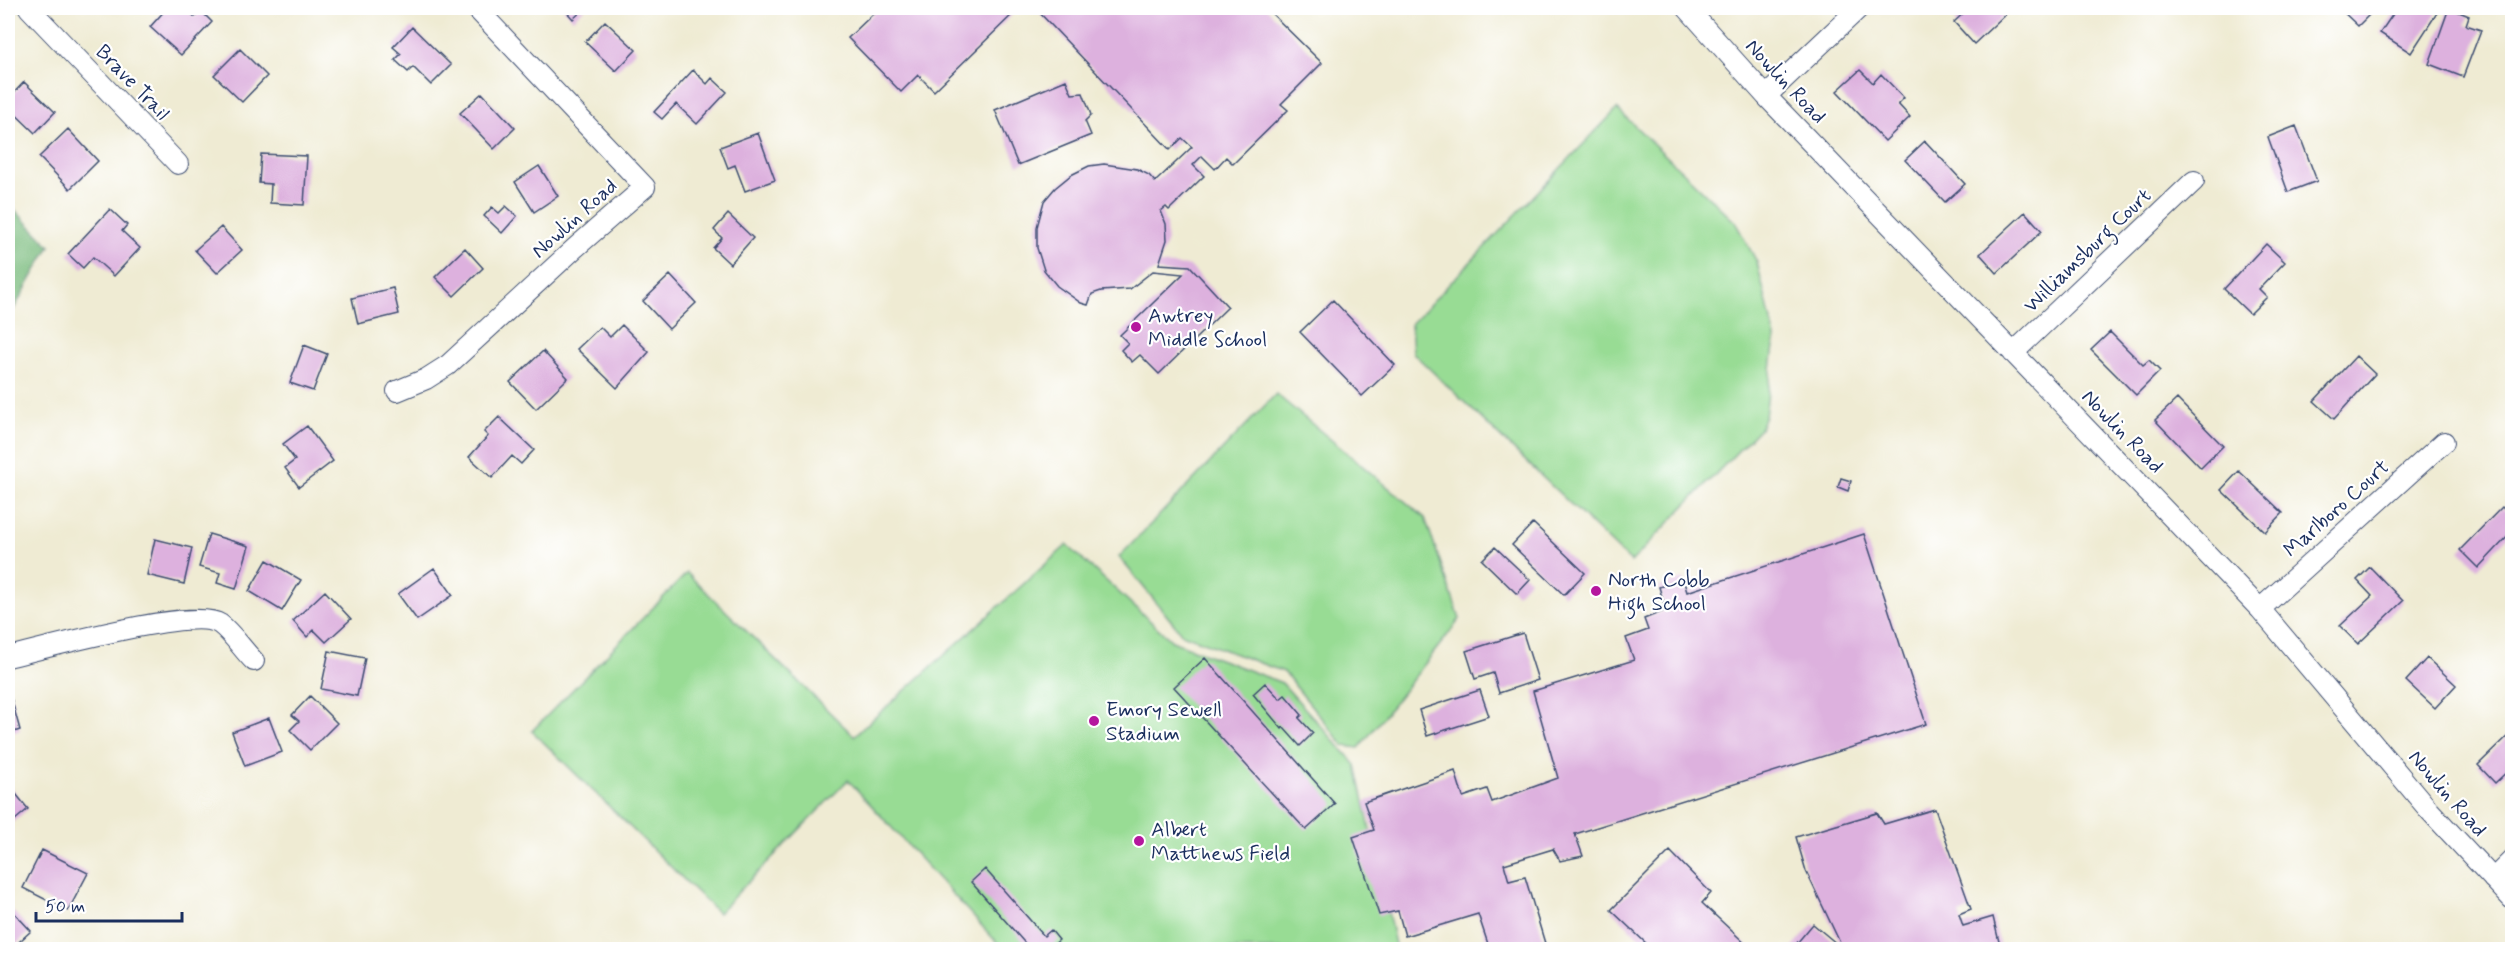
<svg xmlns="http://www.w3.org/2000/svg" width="2520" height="957" viewBox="0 0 2520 957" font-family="Mynerve,sans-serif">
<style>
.green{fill:#98dc94;stroke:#5a8679;stroke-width:1.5}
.forest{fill:#7abc7e;stroke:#4a766e;stroke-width:1.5}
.building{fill:#ddb1de}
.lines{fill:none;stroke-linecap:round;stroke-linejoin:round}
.street-casing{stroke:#3b4b70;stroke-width:22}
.street{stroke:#fff;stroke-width:20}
.poi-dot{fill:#b5179e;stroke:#fff;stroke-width:2}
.labels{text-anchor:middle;stroke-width:4.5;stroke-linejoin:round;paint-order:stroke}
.street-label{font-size:21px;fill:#1b2f5e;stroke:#fff}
.poi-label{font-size:21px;fill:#1b2f5e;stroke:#fff;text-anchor:start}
</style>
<rect width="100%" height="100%" fill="#fff"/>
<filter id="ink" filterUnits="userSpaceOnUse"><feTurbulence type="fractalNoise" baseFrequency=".0167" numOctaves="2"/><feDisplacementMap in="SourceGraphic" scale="12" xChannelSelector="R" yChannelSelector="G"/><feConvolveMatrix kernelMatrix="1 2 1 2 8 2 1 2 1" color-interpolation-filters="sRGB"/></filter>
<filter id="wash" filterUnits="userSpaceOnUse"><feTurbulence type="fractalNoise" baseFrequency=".008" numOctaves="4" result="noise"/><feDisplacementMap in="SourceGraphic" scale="24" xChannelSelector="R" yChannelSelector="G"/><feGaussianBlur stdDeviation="1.35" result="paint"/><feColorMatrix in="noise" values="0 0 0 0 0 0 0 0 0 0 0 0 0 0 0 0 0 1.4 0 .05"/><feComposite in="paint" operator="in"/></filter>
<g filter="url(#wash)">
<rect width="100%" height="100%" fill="#efebd3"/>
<path class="green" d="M1617 109 1735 222 1757 262 1775 338 1765 416 1760 428 1631 562 1413 353 1411 324Z
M1276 394 1425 518 1460 619 1359 748 1344 746 1284 672 1182 634 1119 557Z
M1067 545 1172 641 1282 683 1356 765 1396 949H1003L848 780 718 913 532 731 687 573 854 736Z"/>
<path class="forest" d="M8 203 50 246 8 319Z"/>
<g id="blocks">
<path class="building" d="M167 8H184L195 17 201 11 212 22 181 55 150 27Z
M563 8H585L573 19Z
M868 8H1019L934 91 918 75 901 92 848 38 874 13Z
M1035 8H1266L1322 63 1281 104 1288 110 1233 164 1226 157 1215 169 1202 156 1193 165 1204 176 1169 210 1166 207 1161 211 1166 224 1167 240 1159 264 1190 266 1228 307 1159 374 1140 355 1132 362 1121 350 1128 343 1120 335 1183 274 1153 271 1130 289 1101 291 1092 294 1088 305 1081 303 1057 286 1044 270 1037 248V227L1044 201 1055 188 1071 175 1089 166 1104 164 1137 169 1149 175 1155 182 1192 147 1182 138 1170 150Z
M1969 8H2012L1974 44 1954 22Z
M2339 8H2376L2358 26Z
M2397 8H2429L2437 13 2411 53 2380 33Z
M2449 8 2469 16 2466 25 2481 30 2463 77 2429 64Z
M605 21 636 50 616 71 585 42Z
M412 27 451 65 431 85 413 67 408 72 395 60 401 54 393 47Z
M240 49 267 76 242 102 214 75Z
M693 70 707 84 712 78 727 92 697 124 676 104 662 119 654 112Z
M1860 70 1873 83 1881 74 1904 98 1898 104 1910 117 1885 141 1837 91Z
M1066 80 1072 94 1083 93 1091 115 1085 121 1091 135 1018 165 995 110Z
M24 82 55 112 35 133 8 107V99Z
M482 93 515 128 494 149 460 113Z
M2296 126 2317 181 2288 192 2268 137Z
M68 129 98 161 70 189 39 157Z
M758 133 775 180 745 191 735 165 728 168 720 147Z
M1925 141 1965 184 1945 202 1905 160Z
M261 154 307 156 304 205 270 203 271 184 259 183Z
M539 166 558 196 534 212 515 182Z
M506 206 517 216 502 233 484 216 492 207 499 213Z
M110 209 127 225 122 231 140 248 114 276 93 257 83 268 68 254Z
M2025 212 2042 231 1997 273 1980 254Z
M728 214 753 238 730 264 713 248 722 238 714 230Z
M221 227 242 250 217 273 195 250Z
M2266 244 2285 262 2259 289 2267 297 2250 314 2224 289Z
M465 248 483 268 454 296 435 277Z
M670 275 696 303 669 329 643 301Z
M393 288 399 314 358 324 352 298Z
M1333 300 1395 365 1362 396 1300 332Z
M622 325 649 352 617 388 577 349 600 327 610 337Z
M2110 332 2143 365 2149 360 2160 371 2136 395 2091 350Z
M304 345 327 354 313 391 290 383Z
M543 351 568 378 536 409 510 382Z
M2356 356 2375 374 2334 419 2314 401Z
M2177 399 2223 446 2201 468 2155 420Z
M499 417 534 450 521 464 512 456 492 478 469 457 488 436 484 432Z
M307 426 333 461 299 487 285 468 295 460 283 444Z
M2239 471 2283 513 2265 532 2221 490Z
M1841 478 1851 481 1848 491 1838 487Z
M2502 507 2512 517V532L2478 568 2460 550Z
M1533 523 1585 573 1564 595 1512 545Z
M209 534 249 546 236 589 217 583 220 573 199 567Z
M1864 534 1926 724 1575 834 1583 856 1560 861 1553 849 1504 864 1509 881 1525 877 1547 950H1490L1478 914 1405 936 1398 911 1379 915 1353 837 1374 830 1364 802 1455 771 1463 797 1487 789 1492 802 1558 778 1533 691 1634 660 1626 638 1648 630 1644 619 1666 610 1659 587 1683 579 1687 592Z
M155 539 192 548 184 584 147 575Z
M1495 547 1530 580 1517 594 1482 560Z
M267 560 301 580 282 611 249 591Z
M2370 567 2403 601 2358 644 2340 626 2372 596 2357 580Z
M434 568 453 595 417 620 398 594Z
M325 591 351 619 326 642 314 630 307 637 293 621Z
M1523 633 1538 680 1499 693 1493 673 1475 679 1466 651Z
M329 651 365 658 357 696 321 689Z
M1205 658 1335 804 1306 830 1174 687Z
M2427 658 2456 685 2435 708 2406 681Z
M1265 683 1280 699 1285 695 1302 715 1299 718 1313 733 1300 746 1283 727 1282 729 1253 694Z
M1480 690 1489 716 1427 736 1419 710Z
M10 694 20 730 8 734V695Z
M310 696 337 723 310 750 290 730 299 721 292 715Z
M269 718 282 752 245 766 232 732Z
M2512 732V767L2495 783 2478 765Z
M8 784 28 809 8 826Z
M1935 809 1971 909 1959 914 1963 926 1993 917 2001 950H1909L1908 947 1899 950H1791L1813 924 1843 949 1806 871 1796 837 1877 813 1884 824Z
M42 850 88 873 68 911 23 888Z
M1670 851 1711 893 1702 903 1752 950H1669L1664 944 1660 950H1643L1650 947 1611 910Z
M985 869 1044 936 1051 930 1059 940 1053 945 1057 950H1031L971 882Z
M8 906 31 931 10 950H8Z"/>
</g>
</g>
<g filter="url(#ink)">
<use href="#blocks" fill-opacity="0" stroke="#3b4b70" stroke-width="1.5"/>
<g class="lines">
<g class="street-casing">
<path id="street" d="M29 8 178 164
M1687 8 1766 96 2260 609 2429 810 2512 899
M1766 96 1859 8
M2013 353 2194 181
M397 391 426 379 448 365 575 248 645 187 476 8
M2260 609 2444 442
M8 657C43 649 194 606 220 624 232 633 243 650 254 661
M2493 879 2512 860"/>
</g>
<use href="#street" class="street"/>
</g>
</g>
<g class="poi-dot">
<circle cx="1136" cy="327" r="6"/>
<circle cx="1596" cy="591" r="6"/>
<circle cx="1094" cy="721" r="6"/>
<circle cx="1139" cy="841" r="6"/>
</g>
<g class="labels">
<g class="street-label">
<text transform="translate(1786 81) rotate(47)" y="7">Nowlin Road</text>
<text transform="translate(133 82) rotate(46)" y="7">Brave Trail</text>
<text transform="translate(574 218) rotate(-42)" y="7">Nowlin Road</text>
<text transform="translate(2087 250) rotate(-44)" y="7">Williamsburg Court</text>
<text transform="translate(2123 431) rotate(46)" y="7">Nowlin Road</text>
<text transform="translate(2336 508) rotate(-42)" y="7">Marlboro Court</text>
<text transform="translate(2448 793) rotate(49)" y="7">Nowlin Road</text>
</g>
<g class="poi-label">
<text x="1148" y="322">Awtrey<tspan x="1148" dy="24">Middle School</tspan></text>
<text x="1608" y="586">North Cobb<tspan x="1608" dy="24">High School</tspan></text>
<text x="1106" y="716">Emory Sewell<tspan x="1106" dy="24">Stadium</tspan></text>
<text x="1151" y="836">Albert<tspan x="1151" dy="24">Matthews Field</tspan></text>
</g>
</g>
<rect width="2520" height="957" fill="none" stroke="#fff" stroke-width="30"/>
<path d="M36 912v9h146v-9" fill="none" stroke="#1b2f5e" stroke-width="3"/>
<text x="45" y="912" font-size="18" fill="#1b2f5e" stroke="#ffffff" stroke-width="4.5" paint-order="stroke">50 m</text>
</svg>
